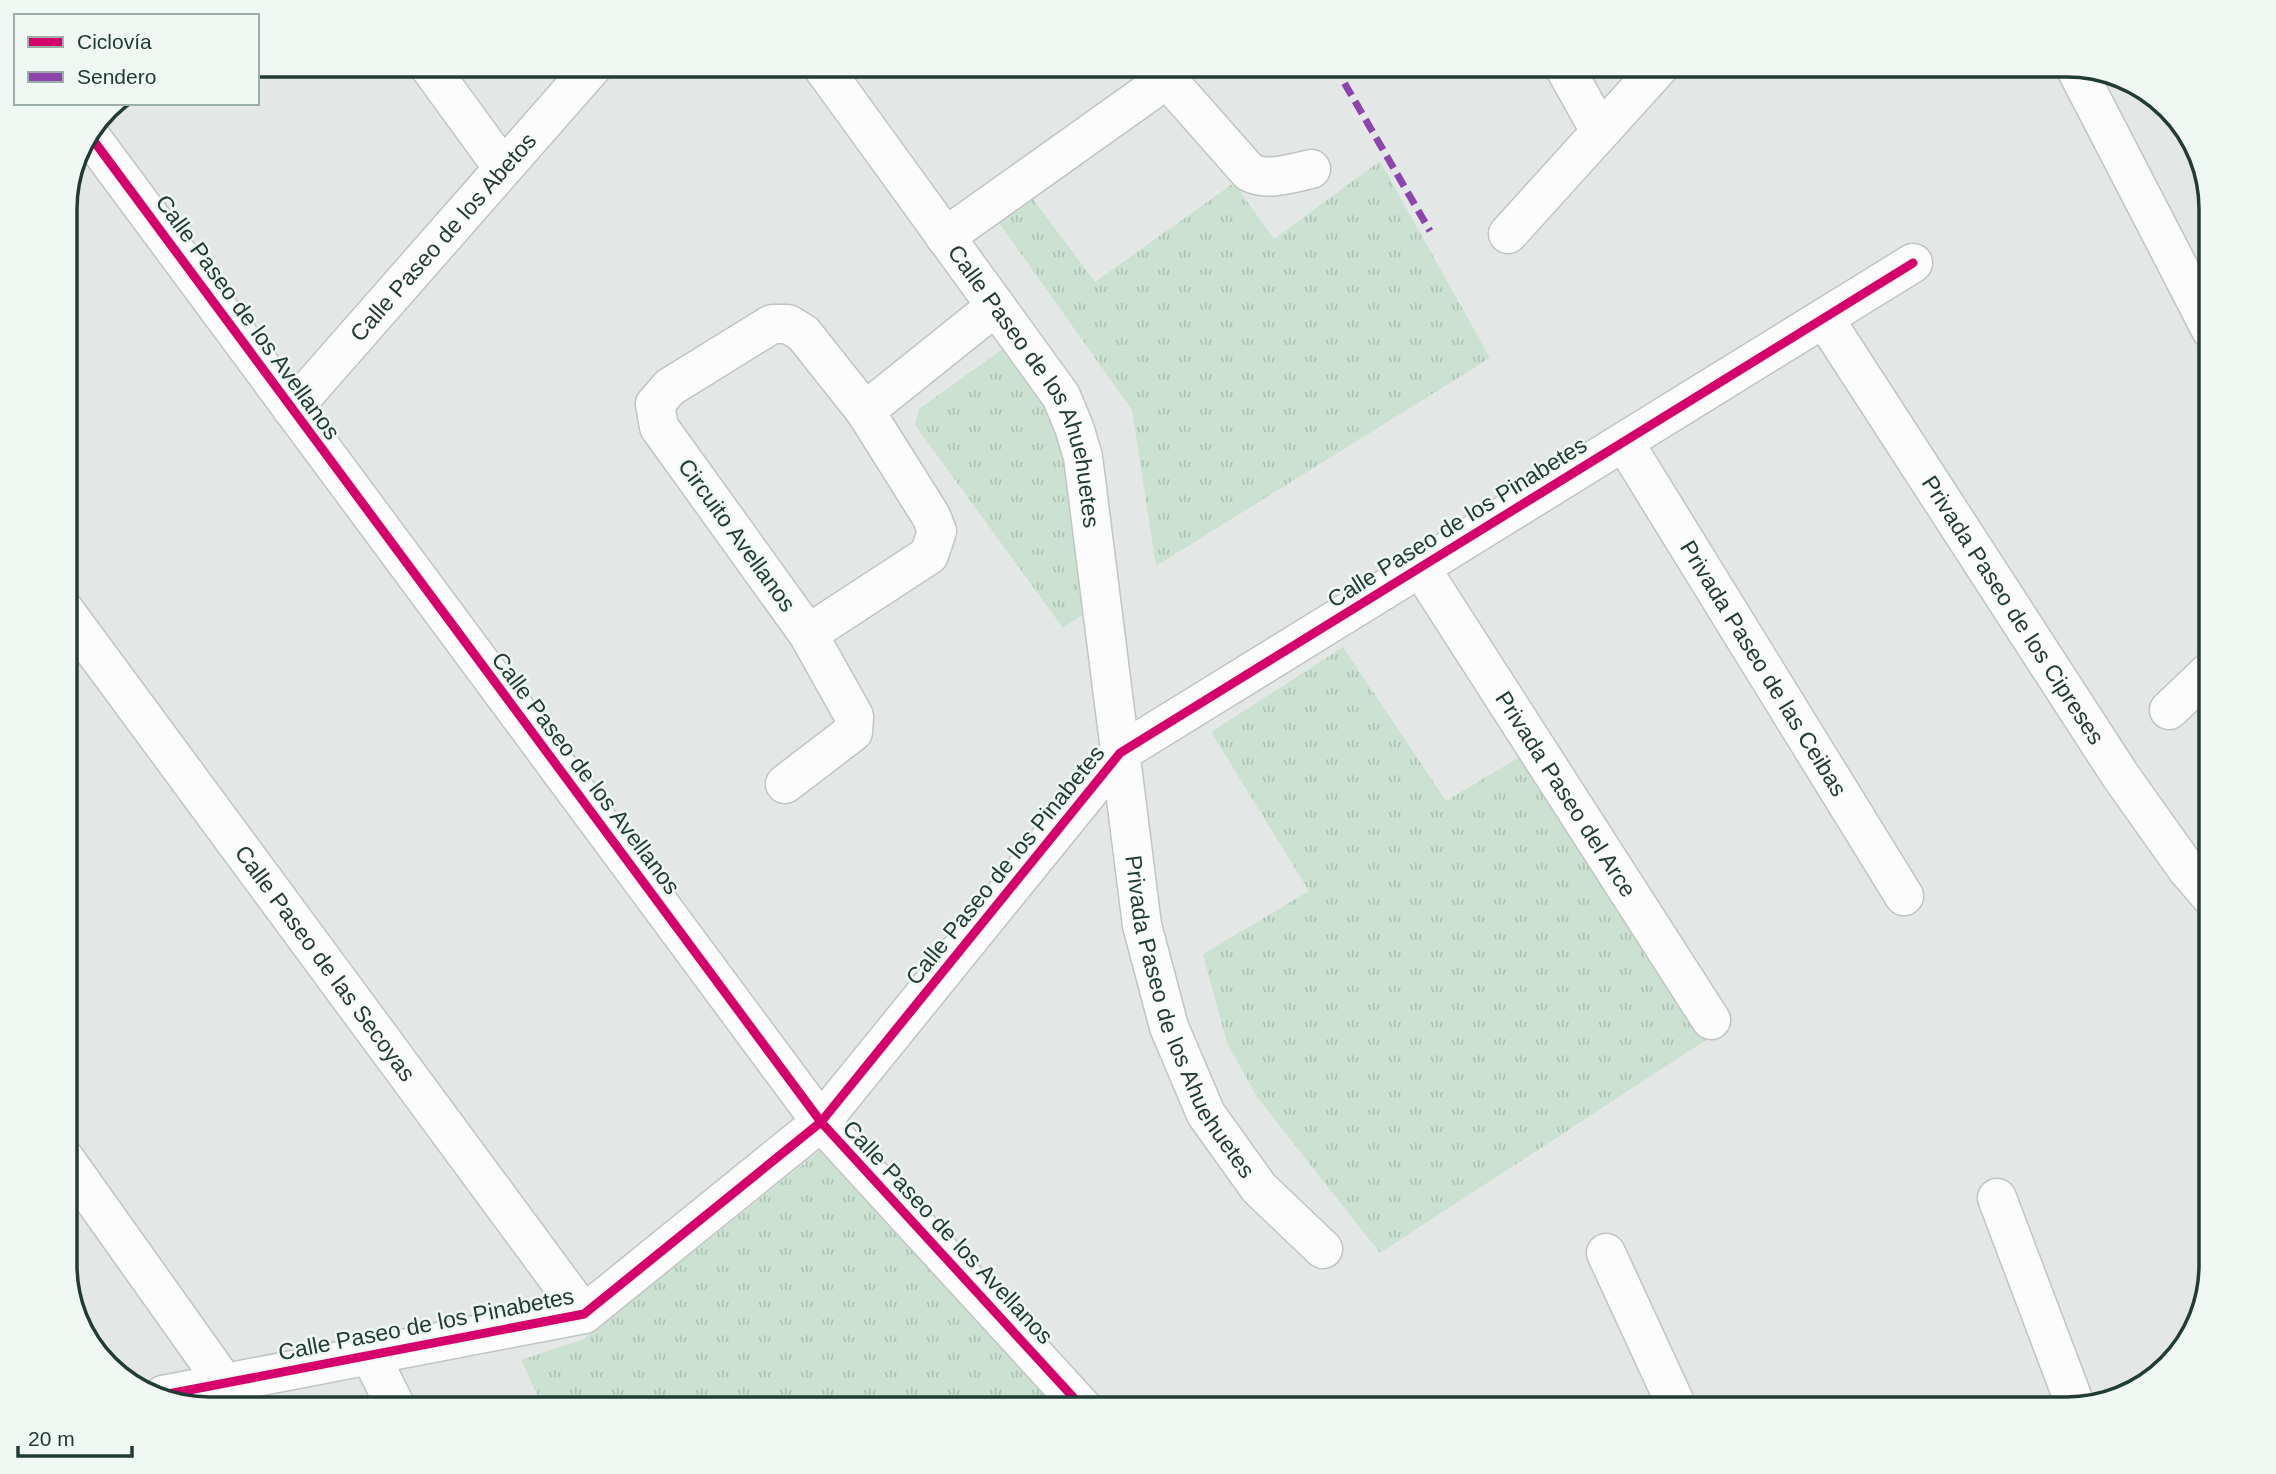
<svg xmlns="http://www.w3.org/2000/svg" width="2276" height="1474" viewBox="0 0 2276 1474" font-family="Helvetica,sans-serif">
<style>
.park{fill:url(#park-tufts)}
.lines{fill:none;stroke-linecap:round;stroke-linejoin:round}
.street-casing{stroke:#c0c5c3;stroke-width:41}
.street{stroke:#fbfcfb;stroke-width:38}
.quiet{stroke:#8e44ad;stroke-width:7;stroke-dasharray:14 7;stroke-linecap:butt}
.cycleway-casing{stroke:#f0f8f4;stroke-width:13}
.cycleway{stroke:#d6006c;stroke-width:9}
.labels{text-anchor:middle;stroke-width:5;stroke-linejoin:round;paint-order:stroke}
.street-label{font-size:23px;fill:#203c33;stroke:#f0f8f4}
.rim{fill:none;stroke:#203c33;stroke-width:3.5}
</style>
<defs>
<pattern id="park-tufts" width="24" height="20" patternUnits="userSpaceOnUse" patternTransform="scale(1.75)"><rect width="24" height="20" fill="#cbe2d2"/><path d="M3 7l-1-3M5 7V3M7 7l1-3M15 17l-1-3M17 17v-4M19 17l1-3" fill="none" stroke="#aec3b5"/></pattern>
</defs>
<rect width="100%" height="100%" fill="#e3e8e6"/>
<path class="park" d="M1380 161 1490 358 1156 566 1132 410 997 220 1030 195 1095 282 1234 183 1274 239Z
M1001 350 1016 352 1065 429 1088 611 1063 628 915 425 919 409Z
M1343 647 1446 801 1523 755 1706 1040 1380 1253 1257 1097 1227 1043 1203 954 1309 891 1211 732Z
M823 1148 1071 1409H544L521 1360 584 1339Z"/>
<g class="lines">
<g class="street-casing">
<g id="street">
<path d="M428 65 503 168"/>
<path id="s1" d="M821 65 1061 396 1074 427 1083 457 1142 925 1169 1027 1206 1114 1259 1188 1323 1249"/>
<path d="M1157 65 1167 79 1249 172C1267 182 1292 173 1311 169"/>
<path d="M1563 65 1600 131"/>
<path d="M2075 67 2211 330"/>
<path d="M88 133 821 1122 1084 1409"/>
<path d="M1508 234 1661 65"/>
<path d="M945 237 1167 79"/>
<path id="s2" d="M1824 318 2120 775 2186 868 2211 897"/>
<path id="s3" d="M292 409 594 65"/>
<path d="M865 411 996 306"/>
<path id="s4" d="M1624 442 1904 896"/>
<path id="s5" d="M1420 567 1711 1020"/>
<path id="s6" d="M65 611 584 1314"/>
<path d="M2169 710 2211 670"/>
<path d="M785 784 853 732 854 716 808 634 659 427 655 404 670 387 772 324H788L803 333 865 411 931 516 937 531 929 555 808 634"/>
<path d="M65 1159 225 1384"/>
<path d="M1997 1198 2076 1407"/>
<path d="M1606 1253 1678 1409"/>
<path d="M370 1355 397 1409"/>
<path d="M163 1395 584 1314 821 1122 1120 753 1913 263"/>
</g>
</g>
<use href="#street" class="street"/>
<path class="quiet" d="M1334 65 1430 231"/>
<g class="cycleway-casing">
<path id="cycleway" d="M88 133 821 1122 1084 1409
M163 1395 584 1314 821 1122 1120 753 1913 263"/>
</g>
<use href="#cycleway" class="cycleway"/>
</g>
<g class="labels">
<g class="street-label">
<text dy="8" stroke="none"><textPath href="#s3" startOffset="229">Calle Paseo de los Abetos</textPath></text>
<text transform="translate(248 317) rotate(54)" y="8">Calle Paseo de los Avellanos</text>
<text dy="8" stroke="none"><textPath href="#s1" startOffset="385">Calle Paseo de los Ahuehuetes</textPath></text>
<text transform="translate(1457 522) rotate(-32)" y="8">Calle Paseo de los Pinabetes</text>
<text transform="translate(737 535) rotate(54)" y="8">Circuito Avellanos</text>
<text dy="8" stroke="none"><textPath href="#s2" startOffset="348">Privada Paseo de los Cipreses</textPath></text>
<text dy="8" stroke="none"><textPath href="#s4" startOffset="266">Privada Paseo de las Ceibas</textPath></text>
<text transform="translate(586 773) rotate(53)" y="8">Calle Paseo de los Avellanos</text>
<text dy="8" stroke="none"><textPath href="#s5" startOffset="270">Privada Paseo del Arce</textPath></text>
<text transform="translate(1005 865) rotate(-51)" y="8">Calle Paseo de los Pinabetes</text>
<text dy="8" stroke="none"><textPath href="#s6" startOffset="438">Calle Paseo de las Secoyas</textPath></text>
<text dy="8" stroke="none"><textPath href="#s1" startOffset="1048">Privada Paseo de los Ahuehuetes</textPath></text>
<text transform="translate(948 1232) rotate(47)" y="8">Calle Paseo de los Avellanos</text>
<text transform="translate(426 1324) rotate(-11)" y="8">Calle Paseo de los Pinabetes</text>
</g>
</g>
<path d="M0 0H2276V1474H0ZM209 77H2067A132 132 0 0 1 2199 209V1265A132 132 0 0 1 2067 1397H209A132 132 0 0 1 77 1265V209A132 132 0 0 1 209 77Z" fill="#f0f8f4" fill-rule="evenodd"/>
<path class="rim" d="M209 77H2067A132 132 0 0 1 2199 209V1265A132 132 0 0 1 2067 1397H209A132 132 0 0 1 77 1265V209A132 132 0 0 1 209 77Z"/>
<rect x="14" y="14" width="245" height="91" fill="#f0f8f4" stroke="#9dada7" stroke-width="2"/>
<rect x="28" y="37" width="35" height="10" fill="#d6006c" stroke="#9dada7" stroke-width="2"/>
<text x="77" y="49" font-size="21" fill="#203c33">Ciclovía</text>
<rect x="28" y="72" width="35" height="10" fill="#8e44ad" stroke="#9dada7" stroke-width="2"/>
<text x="77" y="84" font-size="21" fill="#203c33">Sendero</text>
<path d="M18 1446v10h114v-10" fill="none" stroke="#203c33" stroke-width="3.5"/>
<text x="28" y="1446" font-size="21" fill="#203c33" stroke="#f0f8f4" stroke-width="5" paint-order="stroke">20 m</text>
</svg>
